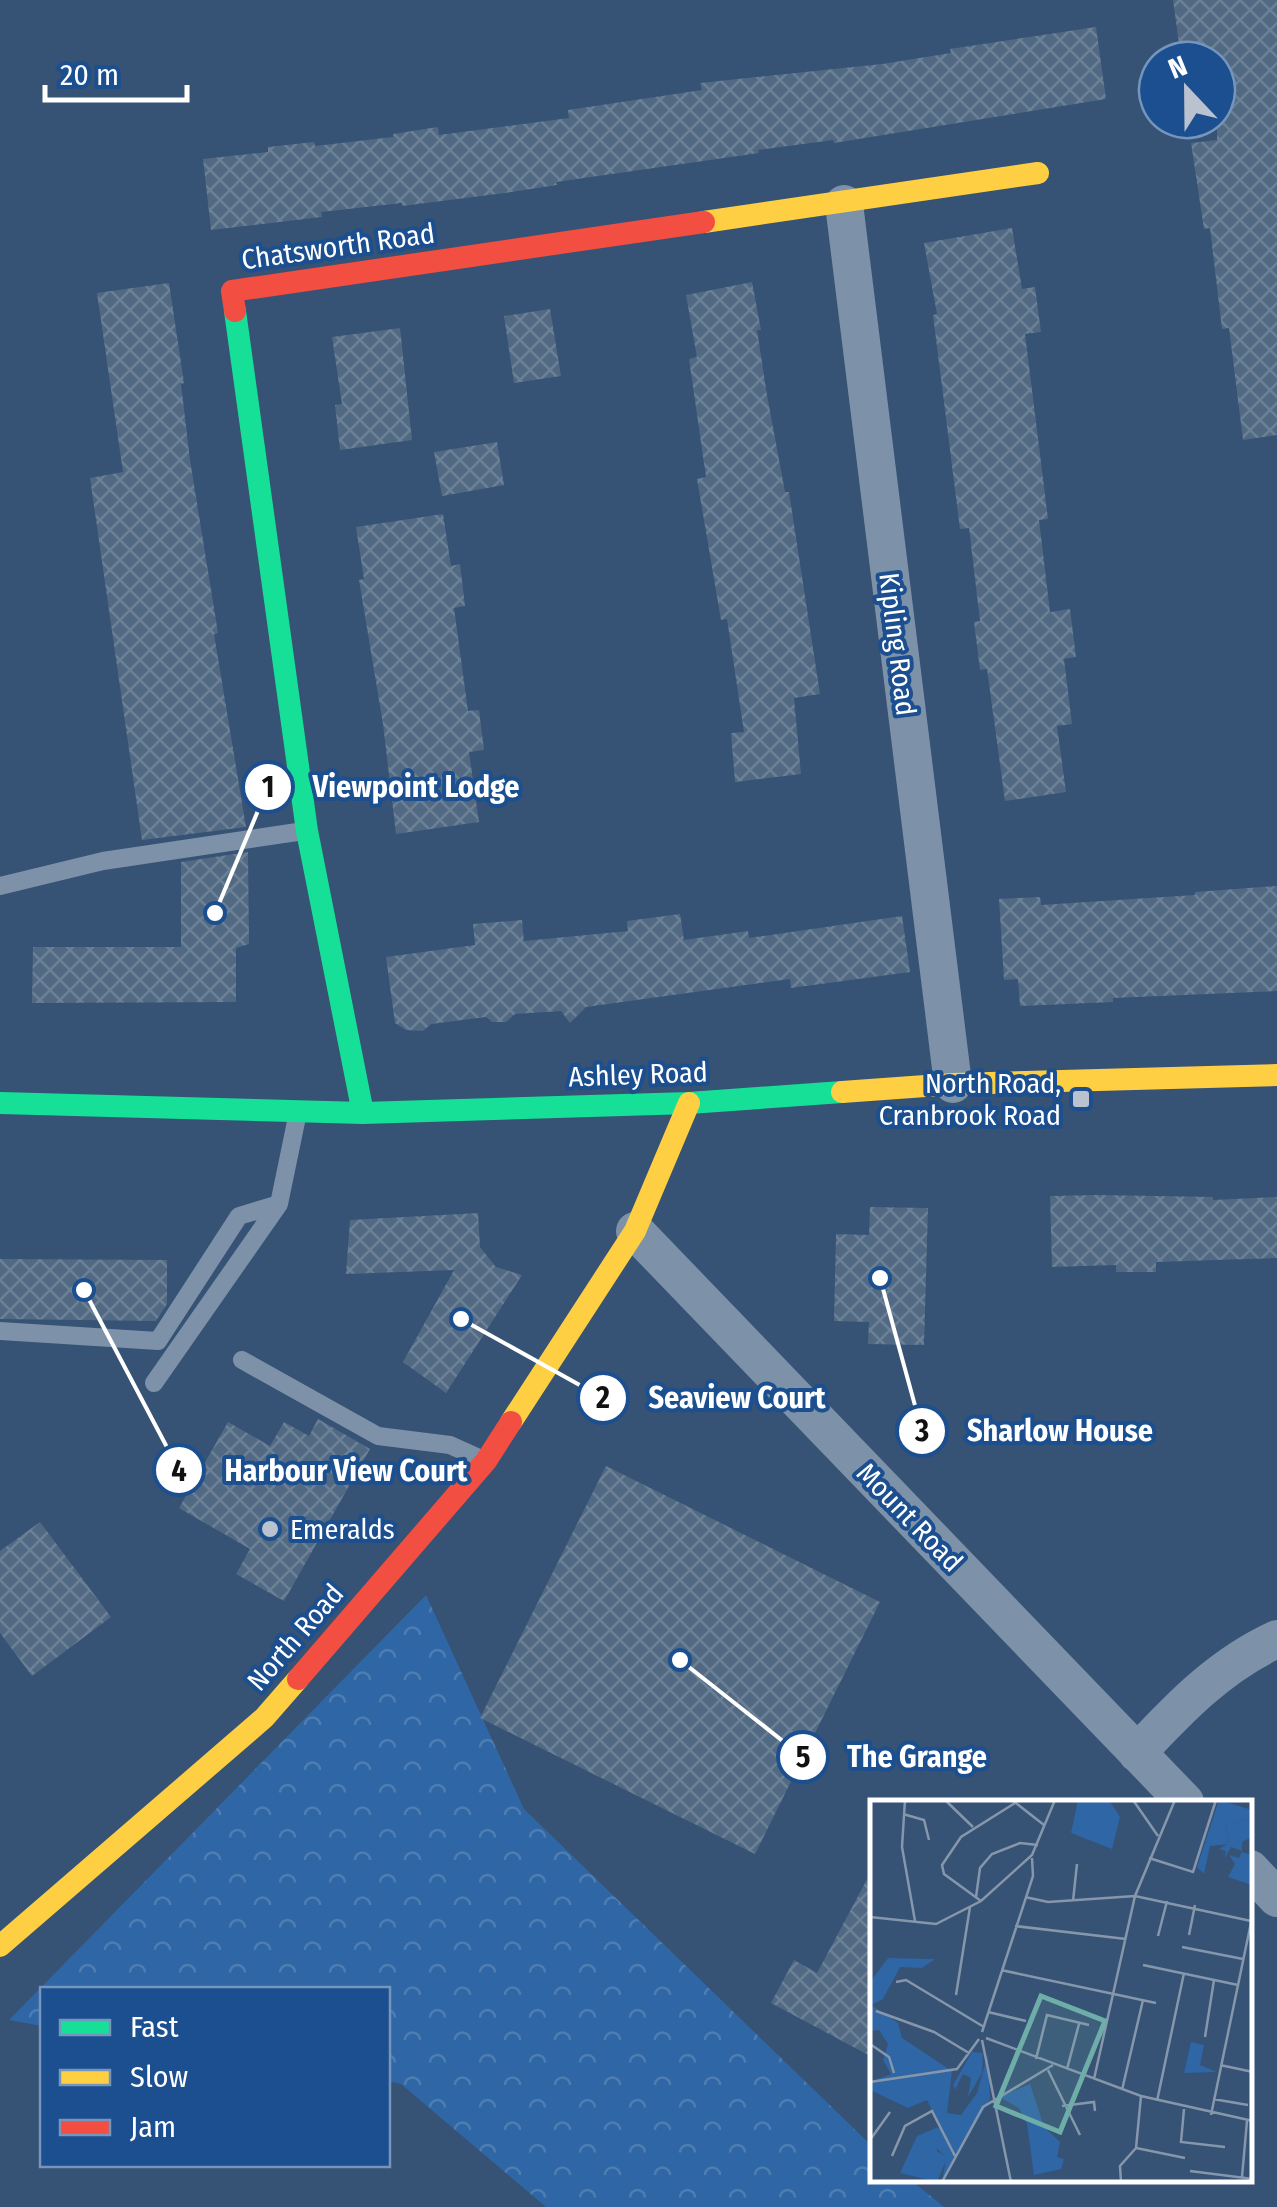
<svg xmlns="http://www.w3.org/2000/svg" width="1277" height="2207" viewBox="0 0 1277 2207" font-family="'Fira Sans Condensed',sans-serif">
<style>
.forest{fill:url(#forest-crowns)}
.building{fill:url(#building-cross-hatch)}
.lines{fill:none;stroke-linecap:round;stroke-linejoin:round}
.lane{stroke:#7d92a8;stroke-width:18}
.street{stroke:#7d92a8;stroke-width:38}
.fast{stroke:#16e098;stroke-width:22}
.slow{stroke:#ffcf43;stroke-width:22}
.jam{stroke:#f24e42;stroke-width:22}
.poi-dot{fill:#b9c2ce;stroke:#1b4f8f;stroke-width:4}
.labels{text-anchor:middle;stroke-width:8;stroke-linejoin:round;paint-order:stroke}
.street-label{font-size:28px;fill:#fff;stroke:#1b4f8f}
.poi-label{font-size:28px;fill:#fff;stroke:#1b4f8f;text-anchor:end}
.inset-road{fill:none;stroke:#8697ac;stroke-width:2.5}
.view{fill:#6fada8;fill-opacity:0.15;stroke:#6fada8;stroke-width:5}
.inset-edge{fill:none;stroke:#fff;stroke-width:5}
.leader{fill:none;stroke:#fff;stroke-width:4}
.callout-dot{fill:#fff;stroke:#1b4f8f;stroke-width:4}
.mark-label{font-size:30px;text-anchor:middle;font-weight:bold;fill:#111}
.callout-label{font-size:30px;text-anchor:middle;font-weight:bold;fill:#fff;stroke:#1b4f8f;stroke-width:8;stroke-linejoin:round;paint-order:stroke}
</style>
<defs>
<pattern id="forest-crowns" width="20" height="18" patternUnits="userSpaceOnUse" patternTransform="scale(2.5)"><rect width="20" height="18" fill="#2f66a5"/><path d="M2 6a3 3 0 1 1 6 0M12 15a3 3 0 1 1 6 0" fill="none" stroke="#4e7db2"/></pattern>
<pattern id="building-cross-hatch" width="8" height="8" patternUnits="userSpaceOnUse" patternTransform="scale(2.5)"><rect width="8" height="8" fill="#526984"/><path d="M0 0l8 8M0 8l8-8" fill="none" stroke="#6c8096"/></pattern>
</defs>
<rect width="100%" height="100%" fill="#365274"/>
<path class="forest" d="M426 1595 524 1809 872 2146V2180H911L944 2207H546L401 2084 388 2081V1990H42V2026L9 2020Z"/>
<path class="building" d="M1173 0H1277V435L1243 440 1229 328 1222 329 1210 228 1204 229 1191 143 1217 140V53L1181 58Z
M1096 27 1106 99 834 143 833 140 758 150 759 153 556 182 557 185 505 193 402 206V203L321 212 322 217 211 230 203 159 268 152V147L314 142 315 146 393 137V134L438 127 439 135 569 118 568 110 702 90 700 83 882 64 951 53 950 49Z
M1012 228 1022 289 1035 287 1041 332 1025 334 1048 519 1039 520 1050 612 1070 609 1076 657 1064 659 1072 724 1057 726 1066 792 1005 801 987 669 980 670 974 622 980 621 969 528 960 529 933 315 937 314 924 243Z
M752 282 761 330H757L767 395 785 492H789L820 694 794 698 801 774 735 782 731 733 744 732 727 619 721 620 697 479 706 477 689 359 697 357 686 295Z
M169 283 184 383 181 384 190 460 218 633 214 634 246 827 142 840 90 478 123 472 97 293Z
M550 309 561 376 514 383 504 316Z
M400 328 412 440 340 450 335 405 342 404 332 337Z
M497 442 504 485 442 496 434 452Z
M443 514 451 566 460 564 465 606 454 608 468 711 479 710 484 750 469 752 479 822 396 834 383 724 359 580 364 579 356 527Z
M248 852 249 944 236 948V1002L32 1003 33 947H181V862Z
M1277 886V991L1113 998V1002L1020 1006 1018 979 1004 980 999 899 1040 897 1041 905 1195 895V892Z
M680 914 684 940 748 931 749 938 902 916 910 972 791 988 790 979 586 1007 570 1023 561 1011 515 1014 506 1022H492L486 1017 431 1024 423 1031 406 1030 395 1023 386 957 475 945 473 924 522 920 524 941 628 931 627 921Z
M1098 1195 1213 1197V1200L1277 1197V1258L1156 1262V1272H1116V1265L1052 1267 1050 1196Z
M870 1207 928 1208 924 1345 868 1344 869 1322 834 1321 836 1234 869 1235Z
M478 1213 480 1247 496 1267 522 1275 446 1393 403 1362 454 1270 346 1274 350 1220Z
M0 1259 167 1260V1304L156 1321 0 1319Z
M318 1419 370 1449 284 1601 236 1574 250 1549 179 1508 228 1422 270 1446 284 1422 309 1436Z
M606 1466 880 1602 755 1854 480 1718Z
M40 1522 111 1617 32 1676 0 1633V1551Z
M872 1870V2057L771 2003 794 1960 817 1973Z"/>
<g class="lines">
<path class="lane" d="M0 886 103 861 304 831
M0 1331 158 1341 239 1216 279 1204
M242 1360 378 1436 450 1445 481 1459
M154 1383 279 1204 297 1117"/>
<path class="street" d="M844 204 953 1084
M635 1231 1185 1802
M1137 1753C1179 1708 1220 1665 1277 1639
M1250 1869 1277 1898"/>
<path class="fast" d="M235 311 307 831 363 1113
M0 1103 363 1113 689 1103 842 1092"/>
<path class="slow" d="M704 222 1038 173
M842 1092 953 1084 1277 1075
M511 1422 635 1231 689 1103
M0 1946 264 1718 298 1679"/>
<path class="jam" d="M235 311 232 291 704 222
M298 1679 486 1461 511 1422"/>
</g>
<g class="poi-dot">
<rect x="1071" y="1089" width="20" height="20" rx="5"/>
<circle cx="270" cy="1529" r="10"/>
</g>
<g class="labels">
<g class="street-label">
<text transform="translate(338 246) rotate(-8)" y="10">Chatsworth Road</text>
<text transform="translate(898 644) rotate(83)" y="10">Kipling Road</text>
<text transform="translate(638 1074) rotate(-2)" y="10">Ashley Road</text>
<text transform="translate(910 1517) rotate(46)" y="10">Mount Road</text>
<text transform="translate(295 1637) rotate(-49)" y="10">North Road</text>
</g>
<g class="poi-label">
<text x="1061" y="1093">North Road,<tspan x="1061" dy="32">Cranbrook Road</tspan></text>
<text x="290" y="1539" text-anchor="start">Emeralds</text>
</g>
</g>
<g transform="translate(870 1800)">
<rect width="382" height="382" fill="#365274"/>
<path d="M208 0H239L250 17 242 49 201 33ZM382 18V37L372 42V52L382 55V85L358 77 365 64 359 55 369 58 372 51 361 47 354 59 356 51 349 49 359 43 355 25ZM321 242 334 245 330 265 347 272 314 273ZM68 327 67 351 77 358 67 382 30 373 47 336Z" fill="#2f66a5"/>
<path d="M349 0 382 10V18L355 25 359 44 340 46 334 74 327 67ZM18 158 65 159 52 168 30 167 13 199 1 205 28 223 32 238 82 271 77 313 91 315 107 293 118 254 120 299 72 382 76 358 60 341 70 326 57 300 38 308 0 290V282L21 274 13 260 18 244 9 230 0 231V182ZM102 252 113 253 112 273 98 297 101 278 93 274 85 290 83 285ZM160 284 174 327 190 342 187 357 194 359 191 369 164 375 157 324 149 308 130 297Z" fill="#2f66a5"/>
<path class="inset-road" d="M35 0 32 47 45 121M75 0 103 27M142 0 174 25M263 0 288 36M33 14 54 20 59 40M279 58 323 72 346 0M106 97 110 68 122 54 150 43 168 45M155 97 178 102 265 96 381 121M111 101 74 74 72 65 91 37 145 3M203 101 207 64M0 117 66 124 111 101 162 55 185 0M145 126 256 139M319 135 325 105M288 136 297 101M312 147 373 159M273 165 368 185M131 170 286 203M26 182 36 180 114 227M86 195 100 107M6 211 64 232 99 253M118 212 156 221M112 232 163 76 162 58M335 237 344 180M116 238 271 296 383 321M112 240 141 382M0 244 19 257 24 273M166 259 177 215 219 225M350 265 383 272M197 269 209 224M178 270 210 335M224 279 265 96 305 0M0 282 87 269 109 239M252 290 273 200M271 296 266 348 315 358M343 299 378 305M287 301 314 173M192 306 224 302 225 311M314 309 311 342 355 347M341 315 383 113M0 340 20 312M22 356 35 326 62 311 85 356M320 371 383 379M372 377 377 321M72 382 113 307 183 265M251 382 250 366 266 348"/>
<path class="view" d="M171 196 235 221 190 332 126 306Z"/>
<rect width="382" height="382" class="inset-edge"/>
</g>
<path class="leader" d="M215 913L268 787M461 1319L603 1398M880 1278L922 1431M84 1290L179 1470M680 1660L803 1757"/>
<g class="callout-dot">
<circle cx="215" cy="913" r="10"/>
<circle cx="461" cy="1319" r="10"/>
<circle cx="880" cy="1278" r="10"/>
<circle cx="84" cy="1290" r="10"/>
<circle cx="680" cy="1660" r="10"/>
<circle cx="268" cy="787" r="25"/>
<circle cx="603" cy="1398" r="25"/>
<circle cx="922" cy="1431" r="25"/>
<circle cx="179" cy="1470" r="25"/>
<circle cx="803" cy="1757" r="25"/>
</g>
<g class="mark-label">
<text x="268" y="797">1</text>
<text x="603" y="1408">2</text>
<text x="922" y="1441">3</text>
<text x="179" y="1481">4</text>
<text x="803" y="1767">5</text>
</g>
<g class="callout-label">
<text x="416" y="797">Viewpoint Lodge</text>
<text x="737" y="1408">Seaview Court</text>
<text x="1060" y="1441">Sharlow House</text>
<text x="346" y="1481">Harbour View Court</text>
<text x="917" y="1767">The Grange</text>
</g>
<rect x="40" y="1987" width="350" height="180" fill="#1b4f8f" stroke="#7695bc" stroke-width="2.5"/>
<rect x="60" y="2020" width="50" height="15" fill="#16e098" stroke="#7695bc" stroke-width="2.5"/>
<text x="130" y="2037" font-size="30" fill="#ffffff">Fast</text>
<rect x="60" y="2070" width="50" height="15" fill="#ffcf43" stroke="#7695bc" stroke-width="2.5"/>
<text x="130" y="2087" font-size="30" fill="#ffffff">Slow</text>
<rect x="60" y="2120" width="50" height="15" fill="#f24e42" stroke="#7695bc" stroke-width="2.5"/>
<text x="130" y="2137" font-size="30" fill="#ffffff">Jam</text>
<g transform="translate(1187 90) rotate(338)"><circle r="48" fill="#1b4f8f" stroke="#7695bc" stroke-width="2.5"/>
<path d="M0-8L18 38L0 25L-18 38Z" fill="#b9c2ce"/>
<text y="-15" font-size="28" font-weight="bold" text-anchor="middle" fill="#ffffff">N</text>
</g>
<path d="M45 85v15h142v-15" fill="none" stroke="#ffffff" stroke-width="5"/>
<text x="60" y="85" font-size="30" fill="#ffffff" stroke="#1b4f8f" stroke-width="8" paint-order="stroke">20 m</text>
</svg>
